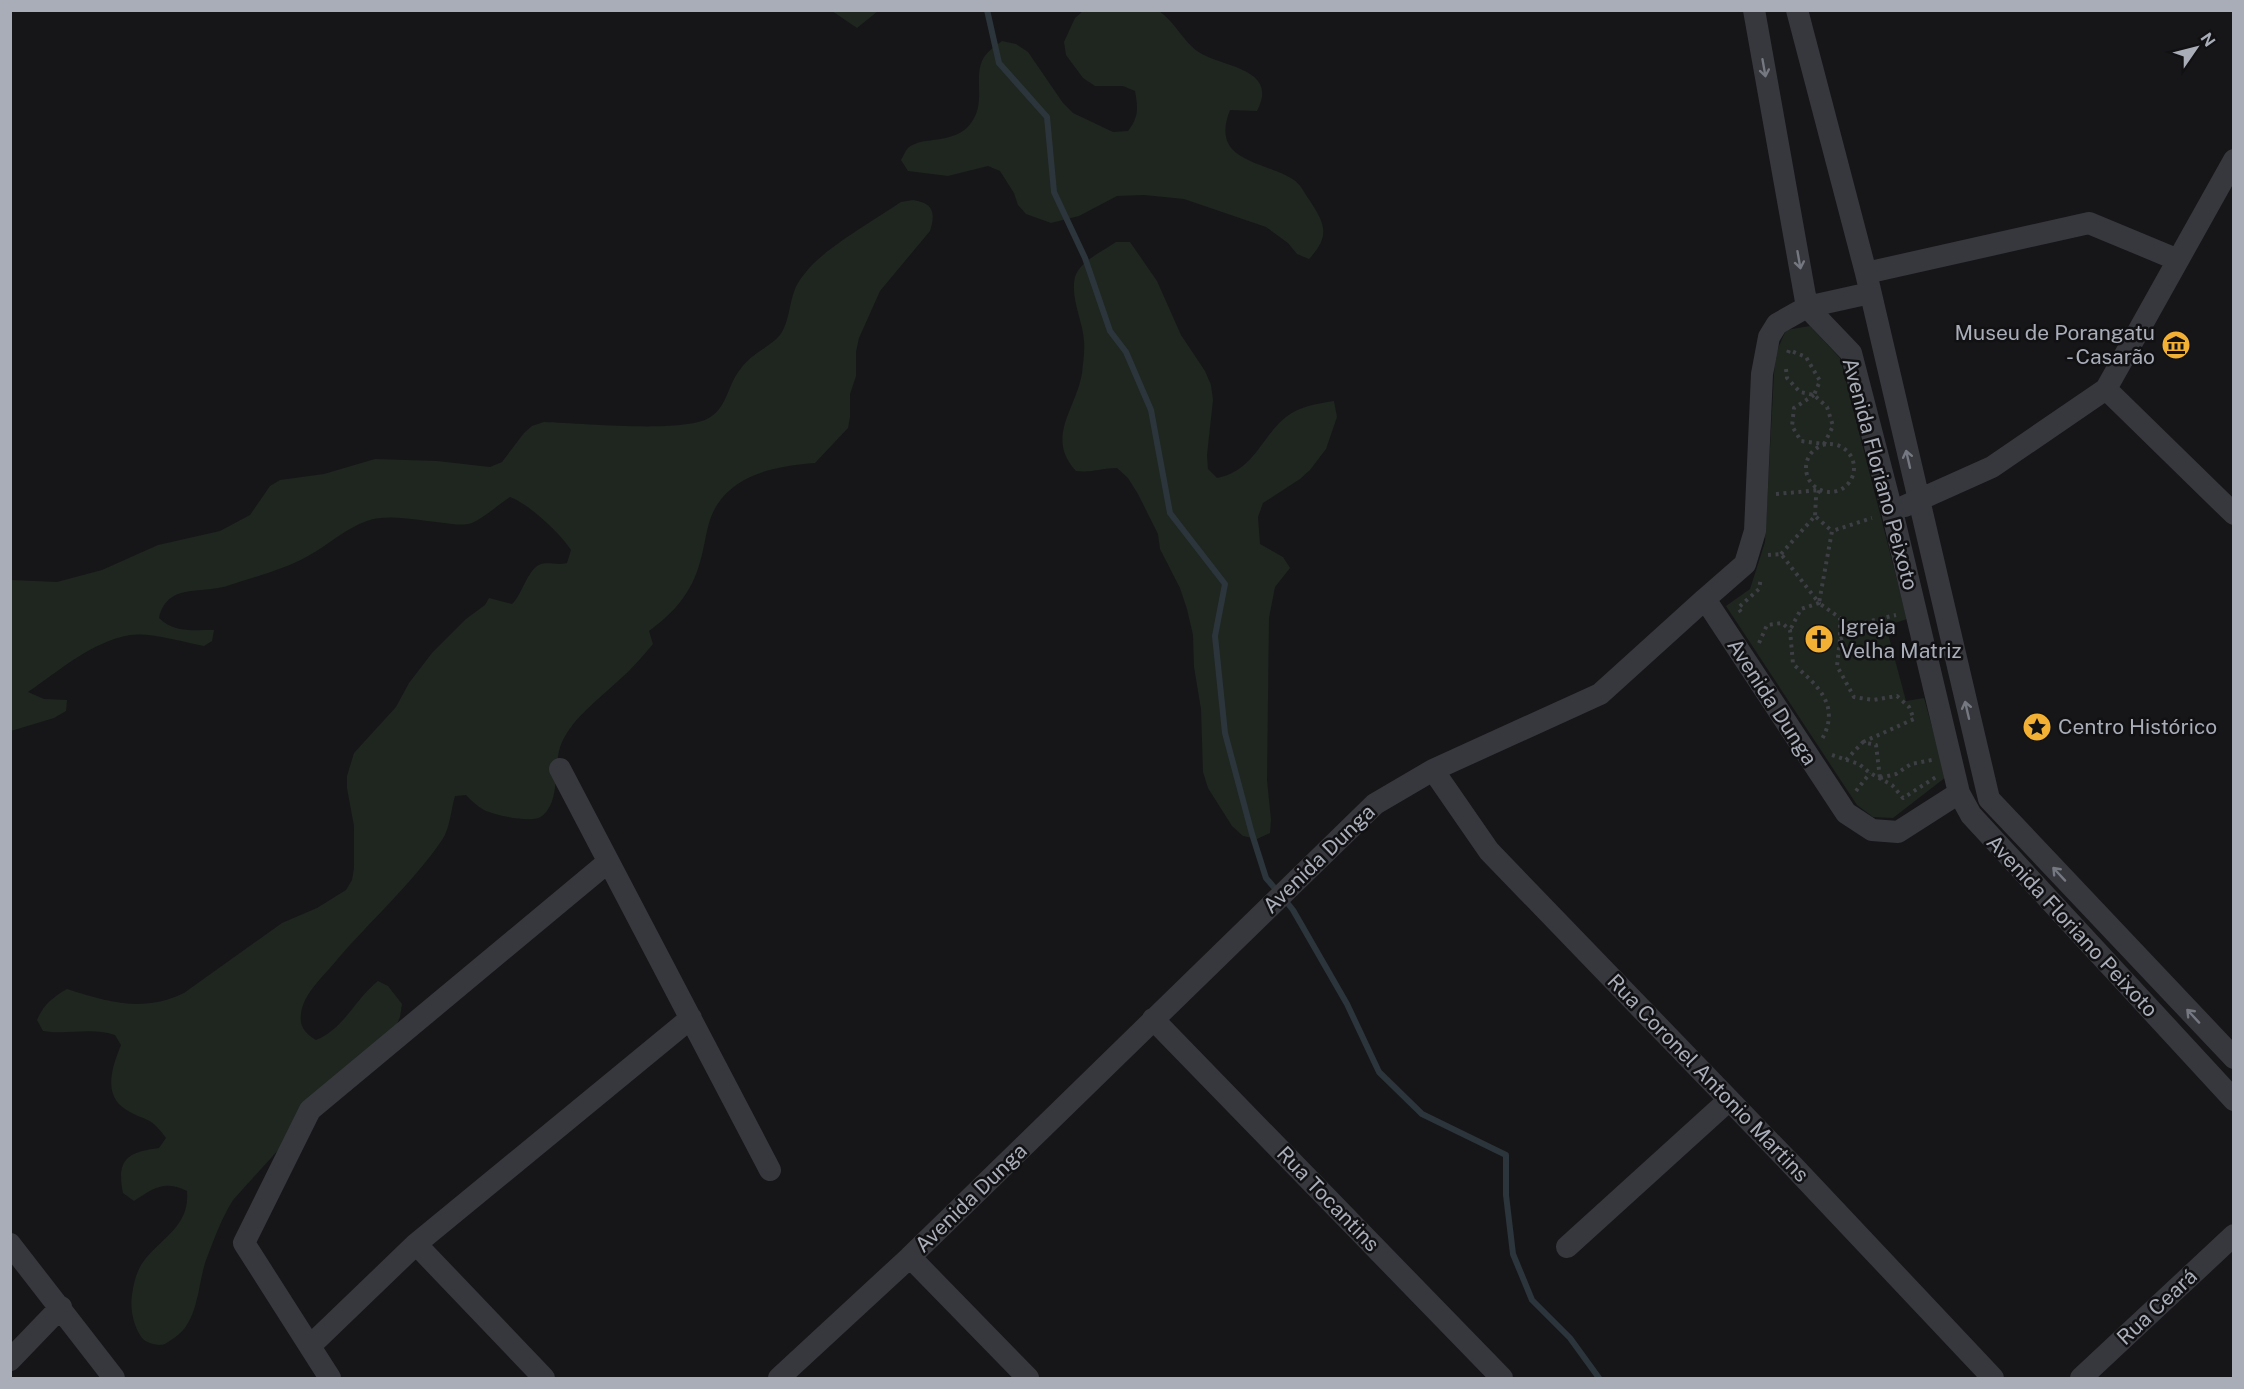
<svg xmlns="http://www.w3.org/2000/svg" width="2244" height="1389" viewBox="0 0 2244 1389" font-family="'Public Sans',sans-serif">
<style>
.green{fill:#1e261f}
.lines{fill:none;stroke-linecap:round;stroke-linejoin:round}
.stream{stroke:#2c353c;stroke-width:6}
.path{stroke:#3d3f44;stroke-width:4;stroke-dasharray:3 4.5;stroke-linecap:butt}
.minor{stroke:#37383d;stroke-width:22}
.oneway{stroke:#757881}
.labels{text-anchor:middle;stroke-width:5;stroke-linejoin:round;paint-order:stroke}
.poi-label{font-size:21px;fill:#a8adb8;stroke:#111113;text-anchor:start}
.street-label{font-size:21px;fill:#a8adb8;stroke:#111113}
</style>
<rect width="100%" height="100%" fill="#161618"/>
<path class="green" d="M832 11H878L857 28Z
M1083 11H1159C1175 22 1183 41 1197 51 1221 68 1280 67 1257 111L1230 110C1225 123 1222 137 1232 149 1246 164 1276 168 1294 180 1300 184 1304 192 1308 198 1324 222 1332 235 1309 259L1297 254 1288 243 1266 227 1184 199 1144 195 1117 196 1079 216 1051 223 1026 214 1018 205 1014 193 1000 171 988 166 948 176 908 171 901 160C903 157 905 151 908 148 923 135 954 146 971 123 986 103 974 79 982 61 986 52 994 47 1002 41L1016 44 1028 52 1063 103 1073 113 1113 132 1128 131C1139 117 1138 108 1135 91L1123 86H1095L1083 78 1066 55 1064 42 1075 18Z
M913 200C933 203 936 212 930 231L880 291 859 338 856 352V376L850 394V417L848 428 815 463C780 466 738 472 717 505 706 522 706 543 700 562 692 592 674 613 649 631L653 644C642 657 631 670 618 681 598 700 574 717 562 742 552 764 562 800 542 816 533 824 494 815 484 810 477 806 471 800 466 795L455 796C451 809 450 829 442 840 412 884 370 921 336 961 323 977 303 994 301 1014 299 1027 306 1034 316 1040 344 1029 355 999 378 981L388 986 402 1004 400 1017 391 1038 281 1147 233 1200C221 1219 213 1242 205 1263 197 1290 198 1325 171 1340 167 1343 164 1345 159 1345 151 1344 144 1342 140 1335 133 1324 130 1308 132 1295 134 1281 137 1269 146 1258 165 1236 190 1224 187 1191 164 1180 154 1188 134 1201L123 1193C116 1159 128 1152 159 1148L166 1138C149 1114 145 1122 125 1109 102 1094 113 1065 121 1045L115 1035C92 1027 67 1035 43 1031L37 1020C44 1004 52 998 67 989 109 1002 143 1013 184 993L282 923 317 908 346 890 352 880 354 868V826L347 788V776L354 753 396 707 409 683 432 653 466 619 485 605 489 598 512 604C522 595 527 571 539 565 548 561 555 566 567 563L571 550C560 533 529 504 510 497 498 505 485 517 472 523 463 526 453 524 444 523 422 521 388 513 367 521 346 528 328 545 308 556 283 570 254 577 227 586 200 594 167 583 159 618 174 633 193 630 214 630L212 641 204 646C183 642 150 632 130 635 91 642 59 671 28 692L44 699 67 700 66 711 54 718 11 731V580L57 582 102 570 158 545 220 531 250 515 270 486 280 480 324 474 375 459 437 461 490 467 502 462 524 433 532 426 544 422C580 423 678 433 707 419 727 409 727 387 739 371 751 353 769 348 780 335 789 323 789 305 794 292 796 285 801 278 806 272 822 250 876 219 901 202Z
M1116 242H1130L1157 281 1181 335 1205 371 1211 385 1213 400 1207 455 1208 469 1217 478C1254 471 1261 437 1286 417 1300 406 1316 404 1334 401L1337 417 1326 449 1310 470 1300 479 1263 503 1258 517 1260 544 1283 557 1290 568 1275 587 1269 618 1267 780 1271 820 1270 833 1257 839 1243 836 1232 826 1208 788 1203 772 1201 709 1194 667 1193 635 1187 609 1180 588 1160 549 1158 534 1138 494 1128 478 1117 468C1103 468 1091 473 1076 471 1045 437 1076 410 1082 373 1083 363 1085 351 1084 341 1083 321 1070 298 1075 277 1080 261 1103 251 1116 242Z
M1810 326 1840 358 1907 619 1886 626 1906 701 1924 698 1946 777 1893 818 1873 817 1857 805 1726 606 1750 589 1765 542 1775 355 1786 330Z"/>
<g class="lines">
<path class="stream" d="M987 10 999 63 1047 117 1054 192 1085 258 1110 331 1126 352 1151 410 1170 513 1225 584 1215 636 1225 733 1252 834 1266 878 1278 892
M1285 900 1293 910 1347 1004 1379 1072 1422 1114 1506 1155V1195L1513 1254 1532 1300 1570 1338 1599 1378"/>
<path class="path" d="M1788 353 1789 350 1806 357 1820 381 1814 395
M1786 369 1787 378 1800 392 1814 395 1827 407 1833 426 1824 444 1801 441 1792 426 1794 408 1814 395
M1806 468a24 24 0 1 1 48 0a24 24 0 1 1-48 0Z
M1776 494 1820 490 1816 497 1815 516
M1781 554 1815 516 1832 531
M1768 555 1781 554 1819 603 1801 609 1790 630
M1741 612 1738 608 1759 589 1761 578
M1840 639 1853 633 1866 622 1896 615
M1759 643 1767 625 1782 623 1790 630 1793 664C1817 685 1841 705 1822 739
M1863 742 1914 719 1909 707 1897 696 1873 700 1854 697 1837 666 1840 639V618L1819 603 1832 531 1872 518
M1832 755 1859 764 1870 773 1892 785 1903 798 1936 777
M1846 760 1863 742 1876 745 1880 778
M1880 778 1896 774 1911 764 1932 760
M1856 791 1870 773"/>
<path class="minor" d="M1754 10 1807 307 1851 353 1892 511 1959 793 1971 815 2234 1100
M1797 10 1866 273 1989 799 2234 1058
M1866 273 2089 223 2178 260
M2106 389 2234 514
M1905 506 1992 467 2106 389 2234 160
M1705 599 1745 564 1755 531 1762 374 1769 337 1777 324 1807 307 1870 293
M560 769 770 1170
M1433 770 1489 851 1794 1167 1993 1378
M1153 1019 1502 1378
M10 1244 114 1378
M416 1244 544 1378
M1567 1247 1729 1100
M910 1257 1028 1378
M310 1346 416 1244 691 1018
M10 1360 61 1307
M330 1378 244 1243 310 1110 608 862
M779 1378 910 1257 1375 804 1433 770 1600 694 1705 599 1846 813 1872 830 1898 832 1959 793
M2081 1378 2234 1235"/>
</g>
<defs><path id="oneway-shaft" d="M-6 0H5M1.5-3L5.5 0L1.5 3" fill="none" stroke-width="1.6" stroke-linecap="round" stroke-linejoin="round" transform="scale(1.5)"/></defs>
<g class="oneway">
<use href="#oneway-shaft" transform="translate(1764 68) rotate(80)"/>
<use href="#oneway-shaft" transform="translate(1799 260) rotate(80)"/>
<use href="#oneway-shaft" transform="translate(1908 459) rotate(-103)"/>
<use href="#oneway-shaft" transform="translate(1967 710) rotate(-103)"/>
<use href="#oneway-shaft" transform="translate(2059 874) rotate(-133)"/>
<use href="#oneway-shaft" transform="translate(2193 1016) rotate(-133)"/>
</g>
<defs>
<g id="museum-disc" transform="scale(1.5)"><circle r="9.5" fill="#f2b134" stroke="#111113"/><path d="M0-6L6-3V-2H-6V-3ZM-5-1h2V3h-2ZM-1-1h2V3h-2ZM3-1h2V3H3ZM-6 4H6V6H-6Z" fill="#111"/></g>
<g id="church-disc" transform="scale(1.5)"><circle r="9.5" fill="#f2b134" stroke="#111113"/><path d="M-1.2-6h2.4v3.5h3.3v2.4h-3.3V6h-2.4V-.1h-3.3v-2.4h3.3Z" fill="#111"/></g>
<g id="sight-disc" transform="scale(1.5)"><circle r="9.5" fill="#f2b134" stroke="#111113"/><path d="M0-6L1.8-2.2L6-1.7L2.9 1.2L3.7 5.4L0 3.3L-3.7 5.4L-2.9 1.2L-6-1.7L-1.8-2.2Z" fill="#111"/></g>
</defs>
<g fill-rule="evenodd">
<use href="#museum-disc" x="2176" y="345"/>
<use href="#church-disc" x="1819" y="639"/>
<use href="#sight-disc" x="2037" y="727"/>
</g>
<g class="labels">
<g class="poi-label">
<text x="2155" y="340" text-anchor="end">Museu de Porangatu<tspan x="2155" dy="24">- Casarão</tspan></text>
<text x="1840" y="634">Igreja<tspan x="1840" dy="24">Velha Matriz</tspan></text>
<text x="2058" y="734">Centro Histórico</text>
</g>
<g class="street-label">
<text transform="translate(1880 474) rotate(75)" y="7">Avenida Floriano Peixoto</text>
<text transform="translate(1772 702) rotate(57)" y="7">Avenida Dunga</text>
<text transform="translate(1319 859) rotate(-44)" y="7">Avenida Dunga</text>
<text transform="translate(2072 926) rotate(47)" y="7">Avenida Floriano Peixoto</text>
<text transform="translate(1708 1078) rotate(46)" y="7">Rua Coronel Antonio Martins</text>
<text transform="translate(971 1198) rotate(-44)" y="7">Avenida Dunga</text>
<text transform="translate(1328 1199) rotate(46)" y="7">Rua Tocantins</text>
<text transform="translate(2157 1307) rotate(-43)" y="7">Rua Ceará</text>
</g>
</g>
<rect width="2244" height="1389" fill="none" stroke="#a8adb8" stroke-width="24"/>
<g transform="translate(2196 48) rotate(55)" stroke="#111113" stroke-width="4.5" paint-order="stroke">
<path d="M0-4.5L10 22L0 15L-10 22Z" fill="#a8adb8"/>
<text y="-9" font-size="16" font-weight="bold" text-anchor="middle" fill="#a8adb8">N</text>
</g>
</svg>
